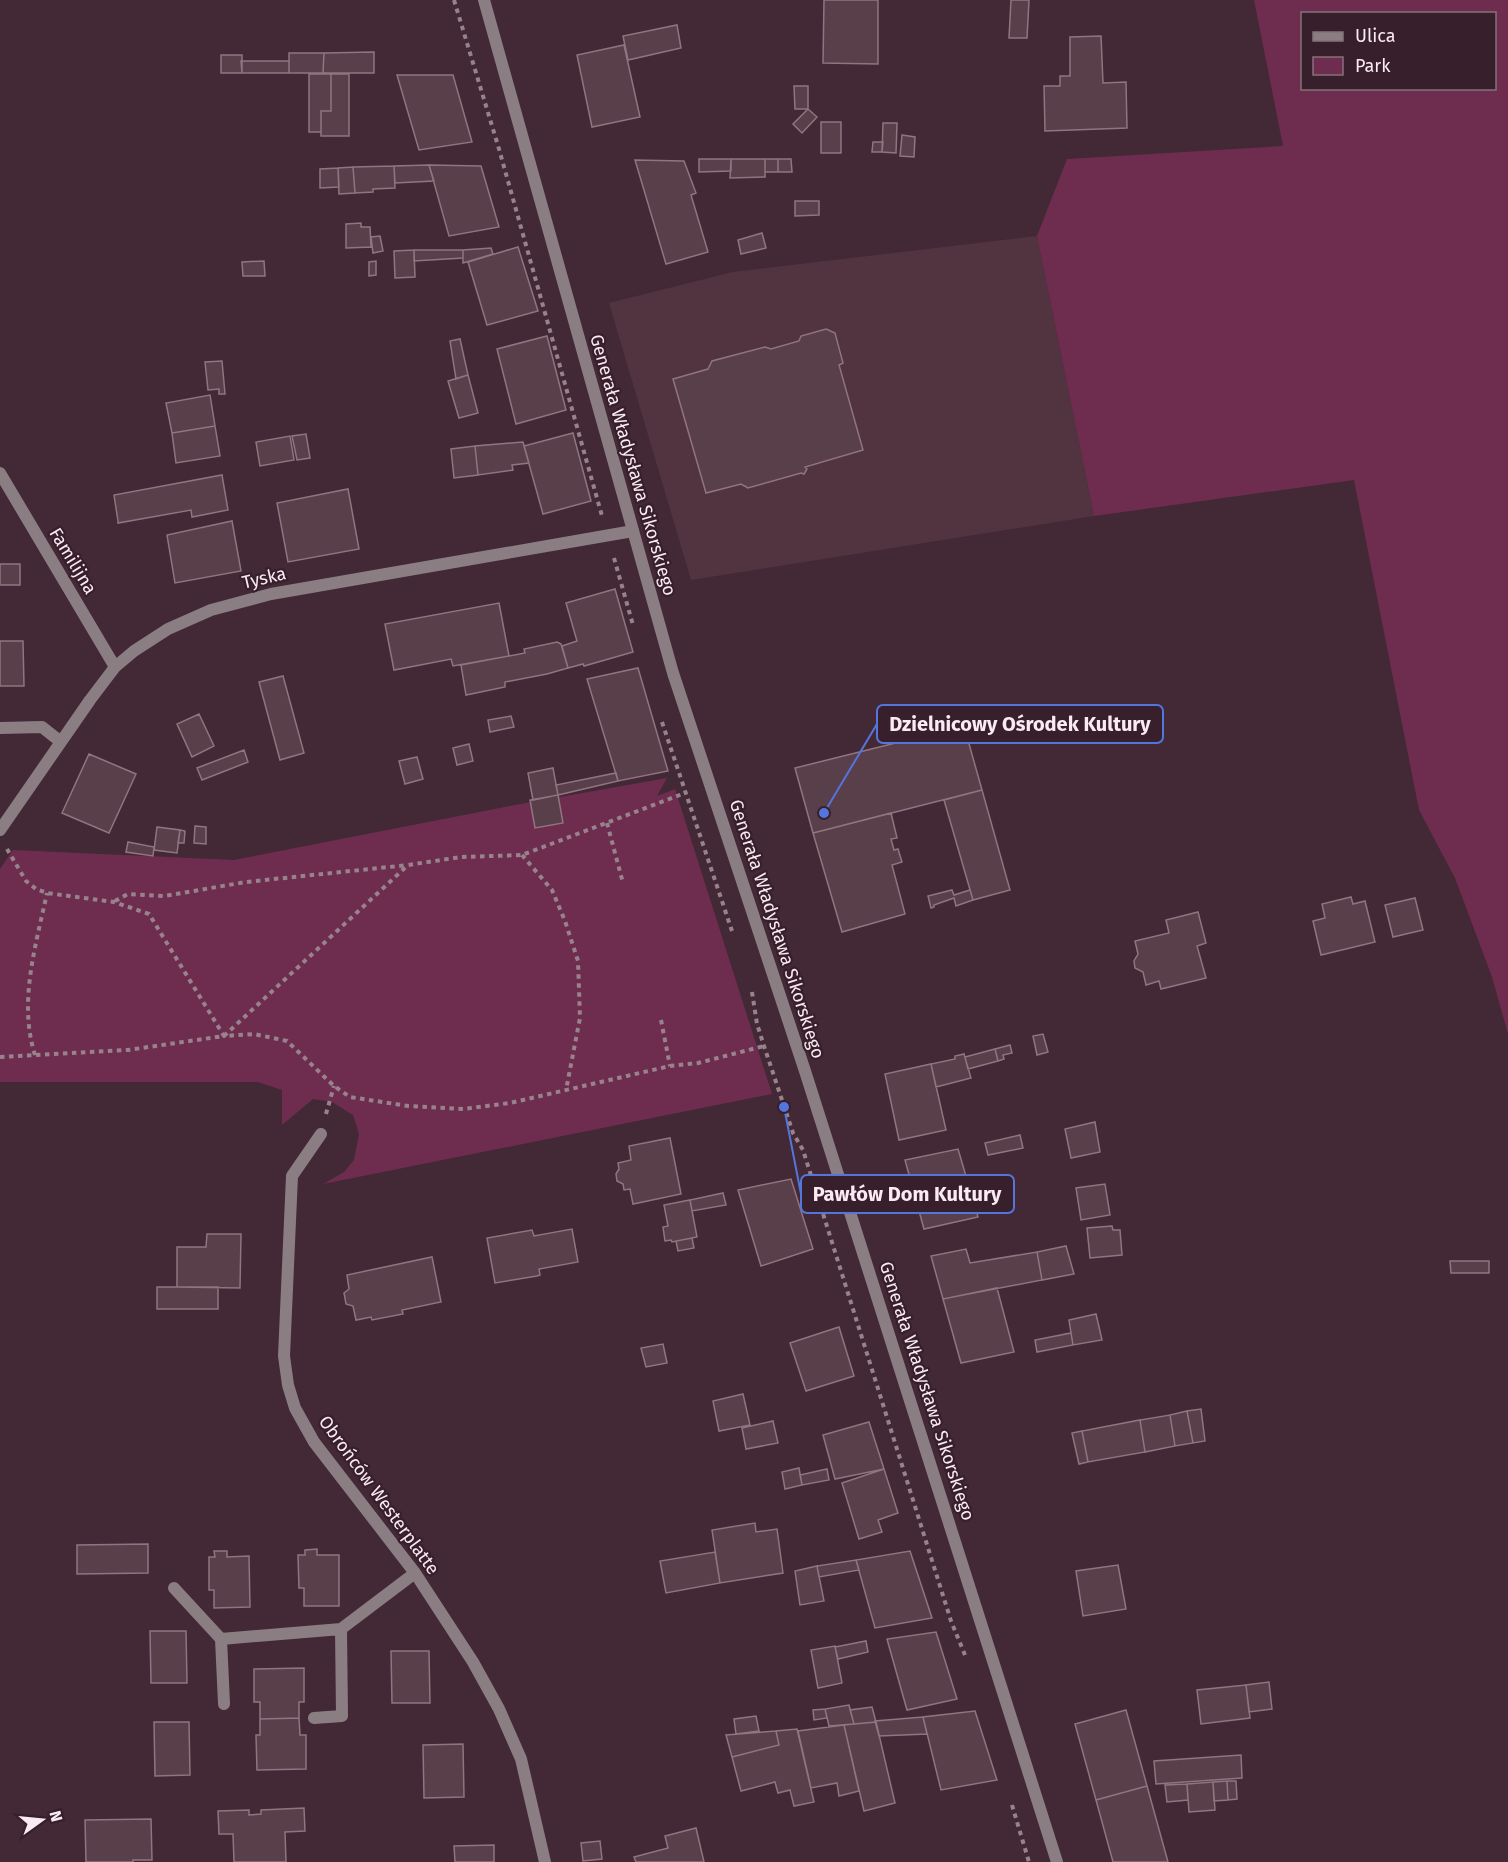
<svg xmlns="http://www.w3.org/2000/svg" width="1508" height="1862" viewBox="0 0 1508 1862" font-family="'Fira Sans',sans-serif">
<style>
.built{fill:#523441}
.green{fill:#6e2d4e;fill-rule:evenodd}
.building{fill:#583f4a;stroke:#917481;stroke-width:1.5}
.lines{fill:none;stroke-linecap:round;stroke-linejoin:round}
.path{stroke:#98838d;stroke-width:4;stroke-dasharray:4.5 4.5;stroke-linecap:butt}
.minor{stroke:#8b7e83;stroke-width:12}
.tertiary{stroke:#8b7e83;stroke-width:12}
.labels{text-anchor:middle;stroke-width:4.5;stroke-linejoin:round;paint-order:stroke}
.street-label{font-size:18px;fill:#faeaf1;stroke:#37202b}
.leader{fill:none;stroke:#5475de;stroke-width:2}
.callout-dot{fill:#5475de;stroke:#37202b;stroke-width:2}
.callout{fill:#37202b;stroke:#5475de;stroke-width:2}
.callout-label{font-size:20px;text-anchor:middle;font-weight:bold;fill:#faeaf1}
</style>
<rect width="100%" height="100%" fill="#422935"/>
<path class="built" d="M1037 236 1094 516 691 580 609 303 733 272Z"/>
<path class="green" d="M1254 0H1508V1034L1492 977 1455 878 1419 810 1354 480 1094 516 1037 236 1067 159 1283 146ZM1302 14H1494V88H1302Z
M667 778 657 796 675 789 772 1094 323 1184 344 1172 354 1160 359 1134 353 1115 332 1102 313 1099 282 1125V1090L258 1082H0V869L13 850 234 860 515 805Z"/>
<path class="building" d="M824 0H878V64L823 63Z
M1011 0H1029L1027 38H1009Z
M677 25 681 48 628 60 623 36Z
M1101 36 1103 83 1126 82 1127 128 1045 131 1044 86H1060V76H1070V37Z
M624 45 640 117 592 127 577 55Z
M374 52V73H323L324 53Z
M289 53H324L323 73H289Z
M221 55H242V73H221Z
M241 61H289V73H242Z
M309 74H331V111H321V132H309Z
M331 74H349V136H321V111H331Z
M397 75H453L472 142 419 150Z
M794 86H808V109H795Z
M808 109 817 117 802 133 793 124Z
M821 122H841V153H821Z
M883 123H897L896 153 882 152Z
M902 135 915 137 914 157 900 156Z
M873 142H883L882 152H872Z
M699 159H731V171L699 172Z
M731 159H765V177L730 178Z
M765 159H778V172H765Z
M778 159H791L792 172H778Z
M635 160 684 161 696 193 691 195 708 252 666 264Z
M429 165 481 166 499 227 449 236Z
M429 165 434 181 395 183 394 166Z
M394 166 395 188 373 189V192L355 193 353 167Z
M353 167 355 193 339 194 338 168Z
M338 168 339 187 320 188V169Z
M795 201H819V215L795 216Z
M361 223V227H370L371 247 346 248V224Z
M762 233 766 248 741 254 738 240Z
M380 236 383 251 373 253 371 237Z
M518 247 538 311 487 325 468 262Z
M491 248 493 254 463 263V250Z
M414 250H463V258L414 261Z
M414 250 415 277 395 278 394 251Z
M264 261 265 276H243L242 262Z
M376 261V275L369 276V262Z
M826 329 835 333 843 363 839 365 863 450 805 467 807 469 804 474 801 473 748 488 741 484 706 493 673 379 708 369 712 361 765 347 771 349 799 341 801 336Z
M547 336 566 410 516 424 497 349Z
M460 339 468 375 456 379 450 341Z
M222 361 225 394H219V389L208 390 205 362Z
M468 375 478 413 459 418 448 381Z
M210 395 215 426 172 433 166 403Z
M215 426 220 456 176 463 172 433Z
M573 433 591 501 543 514 524 446Z
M306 434 310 458 297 460 292 436Z
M290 436 294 460 260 466 256 442Z
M523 442 529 463 512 465 513 470 478 475 475 446Z
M475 446 478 475 454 478 451 449Z
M222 475 228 510 192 517 191 510 118 523V521L114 495Z
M348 489 359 549 288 562 277 503Z
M232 521 241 571 175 583 167 535Z
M0 564H20V585H0Z
M615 589 633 652 584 666 583 664 568 668 562 646 577 641 566 603Z
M499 603 509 656 453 666 451 659 394 670 385 624Z
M0 641H23L24 686H0Z
M557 642 561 644 568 668 547 674 505 682V687L466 695 461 665 525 653 524 649Z
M638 668 668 771 618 781 587 679Z
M283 676 304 753 280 760 259 682Z
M199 714 214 746 192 757 177 724Z
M511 716 514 727 490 732 488 720Z
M964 726 982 790 813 833 795 768Z
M469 744 473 761 457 765 453 748Z
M244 750 248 762 202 780 197 768Z
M89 754 136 774 109 833 62 813Z
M417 757 423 779 405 784 399 761Z
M553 768 558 795 533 800 528 773Z
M616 773 618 781 558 795 556 785Z
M982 790 1010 890 973 900 944 800Z
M558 795 563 823 535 828 530 800Z
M891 813 897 838 891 839 894 850 898 849 902 862 892 865 905 914 842 932 813 833Z
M195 826 206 827V844L194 843Z
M157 827 180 830 177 853 154 850Z
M180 830 185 831 184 843H178Z
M128 842 154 847 153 856 126 852Z
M952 890 954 895 970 890 973 900 956 906 954 898 934 905V907L931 908 928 896Z
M1351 897 1353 904 1365 901 1375 942 1321 955 1313 921 1325 918 1322 904Z
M1415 898 1423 930 1393 937 1385 905Z
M1198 912 1206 943 1197 946 1206 978 1161 989 1159 981 1146 985 1143 972 1135 968 1134 961 1138 954 1135 941 1169 933 1166 920Z
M1043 1034 1048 1052 1037 1055 1033 1036Z
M1010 1045 1012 1053 1003 1055 1004 1059 998 1061 995 1049Z
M995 1049 998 1061 968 1069 965 1057Z
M964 1054 971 1078 936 1087 931 1064 955 1059V1056Z
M931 1064 946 1130 899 1140 885 1074Z
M1095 1122 1100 1152 1071 1158 1065 1129Z
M1020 1135 1023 1148 988 1155 985 1143Z
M670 1138 681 1194 633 1204 630 1189 624 1190 623 1184 617 1181 616 1174 619 1169 618 1163 631 1160 629 1146Z
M958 1149 978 1217 924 1229 905 1160Z
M791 1179 813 1249 761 1266 738 1190Z
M1105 1184 1110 1215 1081 1220 1076 1188Z
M723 1193 726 1205 692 1211 690 1200Z
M690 1200 697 1237 672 1242 671 1240 665 1241 663 1227 668 1226 664 1205Z
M1112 1226 1113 1230H1120L1122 1255 1090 1258 1087 1228Z
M572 1229 578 1262 539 1269 540 1275 537 1276 495 1283 487 1238 532 1230 534 1236Z
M207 1234H241L240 1288 177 1287V1247H206Z
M692 1238 694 1248 678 1251 676 1241Z
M1066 1246 1074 1274 1042 1280 1037 1252Z
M966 1249 970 1263 1037 1252 1042 1280 943 1299 931 1256Z
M432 1257 441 1302 402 1310 403 1314 372 1320 371 1317 356 1320 353 1306 346 1304 344 1293 349 1289 347 1275Z
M1450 1261H1489V1273H1451Z
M157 1287H218V1309H157Z
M997 1288 1014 1352 961 1363 943 1299Z
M1096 1314 1102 1340 1073 1345 1069 1320Z
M839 1327 854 1376 806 1391 790 1343Z
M1071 1333 1073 1345 1037 1352 1035 1340Z
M663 1344 667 1363 646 1367 641 1348Z
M743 1394 750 1425 719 1431 713 1401Z
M1201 1409 1205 1441 1193 1443 1187 1411Z
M1187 1411 1193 1443 1175 1446 1170 1415Z
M1170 1415 1175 1446 1145 1452 1140 1420Z
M1140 1420 1145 1452 1088 1462 1082 1431Z
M773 1421 778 1443 746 1449 742 1428Z
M869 1422 884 1469 835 1479 823 1435Z
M1082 1431 1088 1462 1079 1464 1072 1433Z
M799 1468 802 1485 785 1489 782 1472Z
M827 1469 829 1480 802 1485 800 1475Z
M884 1469 898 1513 878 1520 882 1532 859 1539 842 1483Z
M755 1523 756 1532 777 1529 783 1573 720 1583 712 1530Z
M148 1544V1573L77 1574V1545Z
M317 1549V1555H339V1606H304V1588H299L298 1555H305V1550Z
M214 1551H227V1557L249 1556 250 1607 214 1608V1590H209V1557H215Z
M910 1551 932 1618 875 1628 856 1560Z
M715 1552 720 1583 666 1593 660 1561Z
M856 1560 859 1570 819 1577 817 1566Z
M1118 1565 1126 1609 1083 1616 1076 1571Z
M817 1566 824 1601 800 1605 795 1571Z
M150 1631H186L187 1683H151Z
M936 1632 957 1699 907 1710 887 1639Z
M866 1641 868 1652 838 1659 835 1647Z
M835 1646 842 1683 818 1688 811 1650Z
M391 1651H429L430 1703H392Z
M304 1668V1702H299V1718L260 1719V1702H254V1669Z
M1269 1682 1272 1709 1249 1712 1246 1685Z
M1246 1685 1250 1718 1201 1724 1197 1690Z
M849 1705 854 1724 829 1726 825 1709Z
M872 1707 876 1722 854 1724 850 1710Z
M825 1709 827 1718 814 1720 813 1710Z
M1126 1710 1147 1786 1096 1800 1075 1724Z
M975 1711 997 1780 941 1790 923 1717Z
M756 1716 759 1731 736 1734 734 1719Z
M923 1717 927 1734 879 1736 875 1721Z
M299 1718 300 1735H306V1769L257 1770 256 1735H260V1719Z
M154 1722H189L190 1775 155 1776Z
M876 1722 895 1803 864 1811 844 1725Z
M844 1725 859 1791 839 1796 837 1783 811 1788 798 1731Z
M797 1729 814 1802 794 1806 790 1790 778 1793 775 1782 741 1791 732 1757 779 1745 776 1731Z
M776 1731 779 1745 732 1757 726 1735Z
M463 1744 464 1797 424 1798 423 1745Z
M1241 1755 1242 1778 1156 1784 1154 1761Z
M1227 1781 1228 1800 1214 1801 1213 1782Z
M1227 1781H1236L1237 1799 1228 1800Z
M1213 1782 1215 1810 1189 1812 1187 1784Z
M1187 1784 1188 1800 1167 1802 1165 1785Z
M1147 1786 1168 1862H1113L1096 1800Z
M304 1808 305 1831 285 1832 286 1862H234L233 1834H219L218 1811 249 1810V1815L261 1814V1810Z
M151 1819 152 1860H133V1862H86L85 1820Z
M696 1828 704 1862H636L634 1857 668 1848 665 1836Z
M600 1841 602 1859 583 1861 581 1843Z
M494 1845V1862H455L454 1846Z"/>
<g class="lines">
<path class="path" d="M454 0 499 149 602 516
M614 558 633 625
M662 722 732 931
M607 823 623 883
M7 849 26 881 36 889 47 893 114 902 149 914 224 1036 254 1034 287 1041 334 1086 350 1097 408 1106 463 1109 510 1103 670 1066 698 1063 764 1046
M522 855 552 890 565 921 578 961 580 1018 566 1090
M115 901 128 894 164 896 246 882 408 865
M752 992 757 1024 764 1046 793 1133 803 1150 951 1621 965 1655
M661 1020 670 1066
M35 1055C18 1002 36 945 47 893
M0 1057 128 1050 224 1036 408 865 461 857 522 855 685 793
M326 1114 334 1086
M1012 1805 1029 1862"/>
<path class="minor" d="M0 473 115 667
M0 728 42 727 61 742
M0 830 90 700 115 667 134 651 168 629 211 610 271 594 633 531
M321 1134 292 1176 284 1356 288 1385 295 1408 314 1442 415 1573 473 1662 499 1709 521 1759 545 1862
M174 1588 221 1639
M224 1704 221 1639 341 1629 415 1573
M314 1718 342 1716 341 1629"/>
<path class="tertiary" d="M484 0 673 673 805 1071 1057 1862"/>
</g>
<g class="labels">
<g class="street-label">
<text transform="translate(633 465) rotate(74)" y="6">Generała Władysława Sikorskiego</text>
<text transform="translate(73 561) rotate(59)" y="6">Familijna</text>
<text transform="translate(264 578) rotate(-13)" y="6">Tyska</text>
<text transform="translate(777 929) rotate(72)" y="6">Generała Władysława Sikorskiego</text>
<text transform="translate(927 1391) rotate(72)" y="6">Generała Władysława Sikorskiego</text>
<text transform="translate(379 1495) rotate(54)" y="6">Obrońców Westerplatte</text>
</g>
</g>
<path class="leader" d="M824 813L877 724M784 1107L801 1194"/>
<g class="callout-dot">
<circle cx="824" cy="813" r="6"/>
<circle cx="784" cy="1107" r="6"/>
</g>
<g class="callout">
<rect x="877" y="705" width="286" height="38" rx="6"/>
<rect x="801" y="1175" width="213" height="38" rx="6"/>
</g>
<g class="callout-label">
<text x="1020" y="731">Dzielnicowy Ośrodek Kultury</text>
<text x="907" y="1201">Pawłów Dom Kultury</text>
</g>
<rect x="1301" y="12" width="195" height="78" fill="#37202b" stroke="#85717a" stroke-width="1.5"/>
<rect x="1313" y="32" width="30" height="9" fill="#8b7e83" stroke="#85717a" stroke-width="1.5"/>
<text x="1355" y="42" font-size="18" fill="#faeaf1">Ulica</text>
<rect x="1313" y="57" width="30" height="18" fill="#6e2d4e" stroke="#85717a" stroke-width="1.5"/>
<text x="1355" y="72" font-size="18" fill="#faeaf1">Park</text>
<g transform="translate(42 1820) rotate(75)" stroke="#37202b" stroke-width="4.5" paint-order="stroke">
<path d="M0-4.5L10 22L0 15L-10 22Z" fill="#faeaf1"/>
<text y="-9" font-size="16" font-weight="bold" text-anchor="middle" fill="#faeaf1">N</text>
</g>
</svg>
